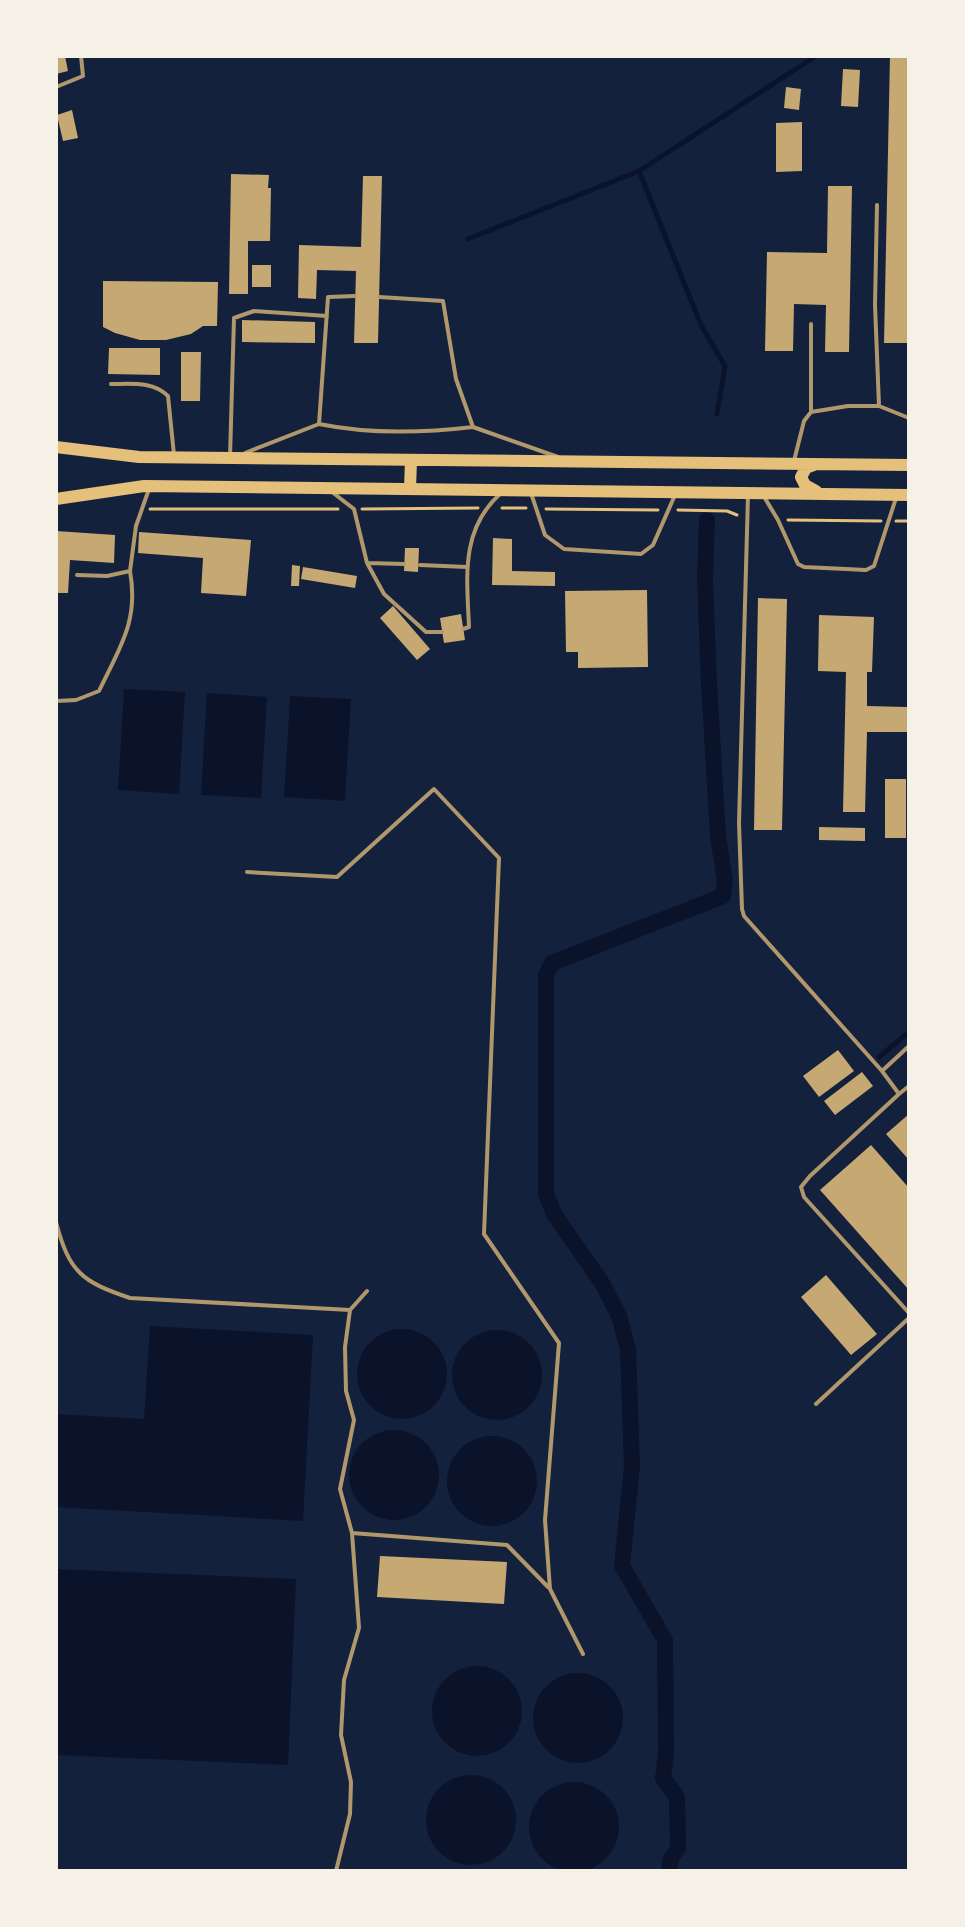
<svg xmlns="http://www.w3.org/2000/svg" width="965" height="1927" viewBox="0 0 965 1927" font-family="'Source Serif 4',serif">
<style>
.water{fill:#0b132b}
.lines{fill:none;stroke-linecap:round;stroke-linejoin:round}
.stream{stroke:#0b132b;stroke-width:5}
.canal{stroke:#0b132b;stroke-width:16}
.building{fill:#c6a872}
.path{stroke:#e5c07b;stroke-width:3}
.service{stroke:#b1986c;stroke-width:4}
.trunk{stroke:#e5c07b;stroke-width:12}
</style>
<rect width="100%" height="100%" fill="#14213d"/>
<path class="water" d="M124 689 185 692 179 794 118 790Z
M207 693 267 697 261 798 201 795Z
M290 696 351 699 345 801 284 797Z
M150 1326 313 1335 303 1521 56 1507V1414L144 1419Z
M357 1374a45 45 0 1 1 90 0a45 45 0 1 1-90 0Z
M452 1375a45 45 0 1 1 90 0a45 45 0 1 1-90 0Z
M349 1475a45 45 0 1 1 90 0a45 45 0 1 1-90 0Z
M447 1481a45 45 0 1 1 90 0a45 45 0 1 1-90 0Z
M56 1569 296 1579 288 1765 56 1755Z
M432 1711a45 45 0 1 1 90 0a45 45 0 1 1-90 0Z
M533 1718a45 45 0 1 1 90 0a45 45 0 1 1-90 0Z
M426 1820a45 45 0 1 1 90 0a45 45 0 1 1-90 0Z
M529 1827a45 45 0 1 1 90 0a45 45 0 1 1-90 0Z"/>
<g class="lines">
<path class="stream" d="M639 171 701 325 725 366 717 414
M468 239 639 171 816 56
M879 1057 909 1032"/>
<path class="canal" d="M669 1871 671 1858 678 1848 677 1797 663 1778 666 1753 665 1640 622 1566 632 1466 628 1349 619 1316 602 1283 554 1214 546 1194V975L552 963 723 896 725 881 718 836 709 684 705 579 707 520"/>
</g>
<path class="building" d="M56 56H65L68 71 56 74Z
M890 56H909V343H884Z
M843 69 860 70 858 107 841 106Z
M786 87 801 89 799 110 784 108Z
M72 110 78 138 63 141 57 115Z
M802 122V171L776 172V123Z
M231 174 269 175 268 188H271L270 241H248V294H229Z
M363 176H382L378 343H354L356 271 317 270 316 299 298 298 299 245 361 247Z
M828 186H852L849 352H825L826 305 794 304 793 351H765L767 252 827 253Z
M252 265H271V287H252Z
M103 281 218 282 217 326H203L191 334 166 340H140L115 333 103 327Z
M242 320 315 322V343L242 342Z
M109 348H160V375L108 374Z
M181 352H201L200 401H181Z
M56 531 115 535 114 563 70 560 68 593H56Z
M139 532 251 540 246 596 201 593 203 558 138 553Z
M493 538 512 539V571L555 572V586L492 585Z
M405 548H419L418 572 404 571Z
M292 565 300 566 299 586H291Z
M303 567 357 576 355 588 301 579Z
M647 590 648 667 578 668V652H566L565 591Z
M758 598 787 599 782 830H754Z
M393 606 430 649 417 660 380 618Z
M461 614 465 640 444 643 440 618Z
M819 615 874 617 872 672H867V706L907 707V732H867L865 812H843L846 672 818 671Z
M885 779H906V838H885Z
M819 827 865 828V841L819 840Z
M838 1050 854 1071 819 1097 803 1076Z
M862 1072 873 1086 835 1115 824 1101Z
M909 1114V1160L886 1134Z
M871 1145 909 1188V1290L820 1190Z
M826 1275 877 1334 851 1355 801 1297Z
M380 1556 507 1562 504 1604 377 1597Z"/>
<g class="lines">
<path class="path" d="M502 508H526
M150 509H338
M362 509 478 508
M546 509 658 510
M678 510 727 511 737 515
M788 520 881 521
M896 521H909"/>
<path class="service" d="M56 87 83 76 81 56
M877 205 875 305 879 406 909 418
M379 297 443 301 456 379 473 427 558 457
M811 324V412
M111 384C132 384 153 381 168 396L174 455
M319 424C368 434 423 433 473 427
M245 453 319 424 328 297 355 296
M230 457 234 318 254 311 327 316
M794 461 804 421 811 412 848 406H879
M332 492 354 509 367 563 384 594 426 632H442
M531 493 545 535 564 549 641 554 653 545 675 495
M748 495 739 823 742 909 744 916 882 1071 899 1094 909 1086
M763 495 778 520 798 564 804 567 866 570 874 566 896 498
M367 563 404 564
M420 565 467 567
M77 575 107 576 130 571 136 526 149 489
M463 629 469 627C467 578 460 530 500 494
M56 701 76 700 99 691C120 647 139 621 130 571
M247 872 337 877 434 789 499 858 484 1234 559 1343 545 1520 550 1589 583 1654
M882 1071 909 1046
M899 1094 810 1176 801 1187 804 1197 909 1313
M56 1222C69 1272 82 1282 130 1298L350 1310
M816 1404 909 1318
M352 1533 507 1545 548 1587
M336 1871 350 1814 351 1782 341 1735 344 1680 359 1628 352 1533 340 1489 354 1420 346 1391 345 1347 350 1310 367 1291
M616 1871H618"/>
<path class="trunk" d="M56 447 139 457 909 465
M814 465 806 468 801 477 805 485 816 491
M410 489 411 460
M56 499 144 486 909 495"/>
</g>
<rect width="965" height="1927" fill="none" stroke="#f6f1e7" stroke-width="116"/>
</svg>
